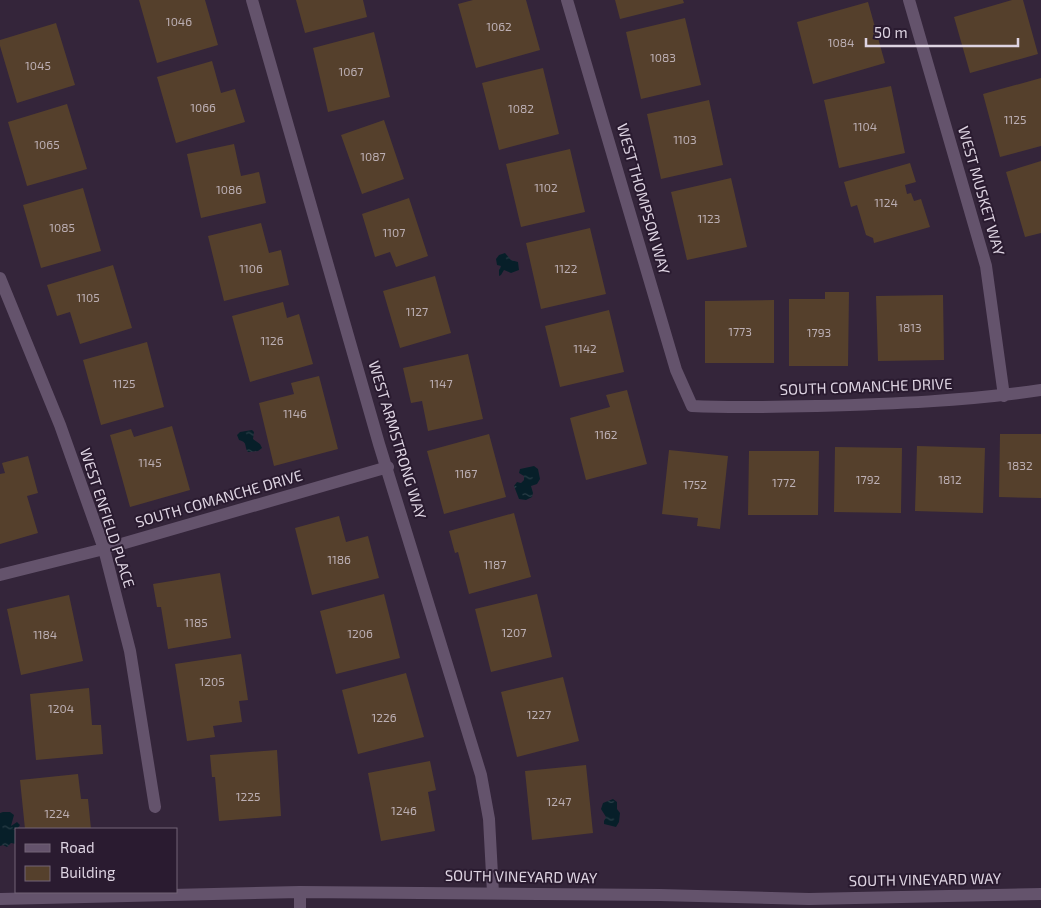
<svg xmlns="http://www.w3.org/2000/svg" width="1041" height="908" viewBox="0 0 1041 908" font-family="'Exo 2',sans-serif">
<style>
.water{fill:url(#water-ripples)}
.building{fill:#55402c}
.lines{fill:none;stroke-linecap:round;stroke-linejoin:round}
.minor{stroke:#64536c;stroke-width:12}
.tertiary{stroke:#64536c;stroke-width:12}
.labels{text-anchor:middle;stroke-width:4;stroke-linejoin:round;paint-order:stroke}
.number-label{font-size:12px;fill:#bcafb4}
.street-label{font-size:15px;fill:#ded4e2;stroke:#2a1b30}
</style>
<defs>
<pattern id="water-ripples" width="26" height="14" patternUnits="userSpaceOnUse" patternTransform="scale(1.25)"><rect width="26" height="14" fill="#071f29"/><path d="M2 4q2-2 4 0t4 0M15 11q2-2 4 0t4 0" fill="none" stroke="#2b3f48"/></pattern>
</defs>
<rect width="100%" height="100%" fill="#34253a"/>
<path class="water" d="M505 253 511 260 518 262 519 270 511 273 504 270 501 275 499 276V270L501 266 497 265 496 259 499 255Z
M252 430 254 432 253 439 260 444 262 448 258 451 248 452C244 447 248 442 239 440L237 435 240 432Z
M534 466 538 469 540 479 537 484 531 486 533 493 532 497 526 500 519 499 514 486 517 482 521 483 524 480V476L519 473 520 469Z
M613 799 617 802V809L620 813 619 822 616 827 604 824V821L606 817 601 809 603 803Z
M3 812H10L14 815 11 826 17 822 20 825 17 829H12L16 830V844L11 843 7 847 3 845 0 846V813Z"/>
<path class="building" d="M139 0H205L218 45 157 63Z
M296 0H363L367 17 305 33Z
M473 0H526L540 50 476 68 458 4Z
M615 0H683L684 3 620 19Z
M1012 0H1023L1038 54 970 73 954 17Z
M868 2 885 63 813 84 797 22Z
M685 18 701 85 641 99 626 32Z
M56 23 75 85 17 103 0 46V40Z
M374 32 390 97 328 112 313 48Z
M212 61 221 93 235 89 245 122 176 143 157 77Z
M543 68 559 134 499 150 482 83Z
M1041 78V146L1000 157 983 94Z
M891 86 905 153 839 168 824 100Z
M709 100 723 165 661 179 647 114Z
M67 104 87 169 27 186 8 122Z
M384 120 404 179 362 194 341 135Z
M234 144 241 176 259 172 266 203 201 218 187 154Z
M570 149 585 212 521 227 506 164Z
M1041 161V233L1025 237 1006 172Z
M910 163 916 182 905 185 907 194 911 193 914 201 921 199 930 227 874 243 873 238 866 235 857 205 851 207 844 182Z
M731 178 747 247 687 260 671 192Z
M83 188 101 251 41 268 23 205Z
M409 198 428 256 396 267 390 252 375 257 362 214Z
M261 223 269 253 281 250 289 285 224 301 208 236Z
M590 228 606 294 541 309 526 243Z
M113 265 132 328 80 344 70 312 57 316 47 285Z
M435 276 451 333 400 348 383 291Z
M825 292H849L848 366H789V299H825Z
M943 295 944 360 878 361 876 296Z
M774 300V363H705V301Z
M283 302 287 318 299 314 313 364 250 382 232 316Z
M609 310 624 372 560 387 545 326Z
M147 342 164 407 101 425 83 360Z
M468 354 483 419 428 431 422 401 411 403 403 368Z
M319 376 338 449 274 466 259 403 294 394 291 383Z
M627 390 647 464 586 480 570 418 610 407 606 395Z
M172 426 190 490 130 507 110 435 131 429 134 437Z
M489 434 506 497 444 514 427 451Z
M1000 434H1041V498L999 497Z
M917 446 985 448 983 513 915 511Z
M835 447 902 448 901 513 834 512Z
M669 450 728 456 720 529 697 526 698 518 662 514Z
M749 451H819L818 515H748Z
M28 456 38 493 27 496 38 533 0 544V474L5 473 2 463Z
M514 513 531 577 469 594 458 552 455 553 449 531Z
M339 516 346 542 368 536 379 578 312 595 295 528Z
M220 573 231 638 168 649 161 607H157L153 584Z
M384 594 400 658 336 674 320 611Z
M537 594 552 657 491 672 475 609Z
M69 595 83 661 21 675 7 609Z
M241 654 248 700 239 701 242 722 213 726 215 737 187 741 175 664Z
M406 673 424 737 358 754 342 690Z
M563 677 579 741 517 757 501 692Z
M89 688 92 725H101L103 754 36 760 30 694Z
M277 750 281 816 219 821 215 777H212L210 755Z
M430 761 436 790 428 792 435 831 381 841 368 773Z
M586 765 593 833 532 840 525 771Z
M78 774 81 799H88L91 829H25L20 780Z"/>
<g class="lines">
<path class="minor" d="M252 0 379 444 481 775 489 819 493 893
M567 0 676 370 692 406C734 408 775 407 817 406 892 404 967 401 1041 390
M909 0 986 266 1004 396
M0 278 60 425 104 549 130 651 155 807
M0 575 104 549 388 467
M300 908V892"/>
<path class="tertiary" d="M0 899 300 892 660 895 809 899 1041 894"/>
</g>
<g class="labels">
<g class="number-label">
<text x="179" y="26">1046</text>
<text x="499" y="31">1062</text>
<text x="841" y="47">1084</text>
<text x="663" y="62">1083</text>
<text x="38" y="70">1045</text>
<text x="351" y="76">1067</text>
<text x="203" y="112">1066</text>
<text x="521" y="113">1082</text>
<text x="1015" y="124">1125</text>
<text x="865" y="131">1104</text>
<text x="685" y="144">1103</text>
<text x="47" y="149">1065</text>
<text x="373" y="161">1087</text>
<text x="546" y="192">1102</text>
<text x="229" y="194">1086</text>
<text x="886" y="207">1124</text>
<text x="709" y="223">1123</text>
<text x="62" y="232">1085</text>
<text x="394" y="237">1107</text>
<text x="251" y="273">1106</text>
<text x="566" y="273">1122</text>
<text x="88" y="302">1105</text>
<text x="417" y="316">1127</text>
<text x="910" y="332">1813</text>
<text x="740" y="336">1773</text>
<text x="819" y="337">1793</text>
<text x="272" y="345">1126</text>
<text x="585" y="353">1142</text>
<text x="124" y="388">1125</text>
<text x="441" y="388">1147</text>
<text x="295" y="418">1146</text>
<text x="606" y="439">1162</text>
<text x="150" y="467">1145</text>
<text x="1020" y="470">1832</text>
<text x="466" y="478">1167</text>
<text x="868" y="484">1792</text>
<text x="950" y="484">1812</text>
<text x="784" y="487">1772</text>
<text x="695" y="489">1752</text>
<text x="339" y="564">1186</text>
<text x="495" y="569">1187</text>
<text x="196" y="627">1185</text>
<text x="514" y="637">1207</text>
<text x="360" y="638">1206</text>
<text x="45" y="639">1184</text>
<text x="212" y="686">1205</text>
<text x="61" y="713">1204</text>
<text x="539" y="719">1227</text>
<text x="384" y="722">1226</text>
<text x="248" y="801">1225</text>
<text x="559" y="806">1247</text>
<text x="404" y="815">1246</text>
<text x="57" y="818">1224</text>
</g>
<g class="street-label">
<text transform="translate(981 191) rotate(74)" y="5">WEST MUSKET WAY</text>
<text transform="translate(643 199) rotate(74)" y="5">WEST THOMPSON WAY</text>
<text transform="translate(866 387) rotate(-2)" y="5">SOUTH COMANCHE DRIVE</text>
<text transform="translate(397 440) rotate(73)" y="5">WEST ARMSTRONG WAY</text>
<text transform="translate(219 499) rotate(-16)" y="5">SOUTH COMANCHE DRIVE</text>
<text transform="translate(107 518) rotate(72)" y="5">WEST ENFIELD PLACE</text>
<text transform="translate(521 877) rotate(1)" y="5">SOUTH VINEYARD WAY</text>
<text transform="translate(925 880) rotate(-1)" y="5">SOUTH VINEYARD WAY</text>
</g>
</g>
<rect x="15" y="828" width="162" height="65" fill="#2a1b30" stroke="#726577"/>
<rect x="25" y="844" width="25" height="8" fill="#64536c" stroke="#726577"/>
<text x="60" y="853" font-size="15" fill="#ded4e2">Road</text>
<rect x="25" y="866" width="25" height="15" fill="#55402c" stroke="#726577"/>
<text x="60" y="878" font-size="15" fill="#ded4e2">Building</text>
<path d="M866 38v8h152v-8" fill="none" stroke="#ded4e2" stroke-width="2.5"/>
<text x="874" y="38" font-size="15" fill="#ded4e2" stroke="#2a1b30" stroke-width="4" paint-order="stroke">50 m</text>
</svg>
